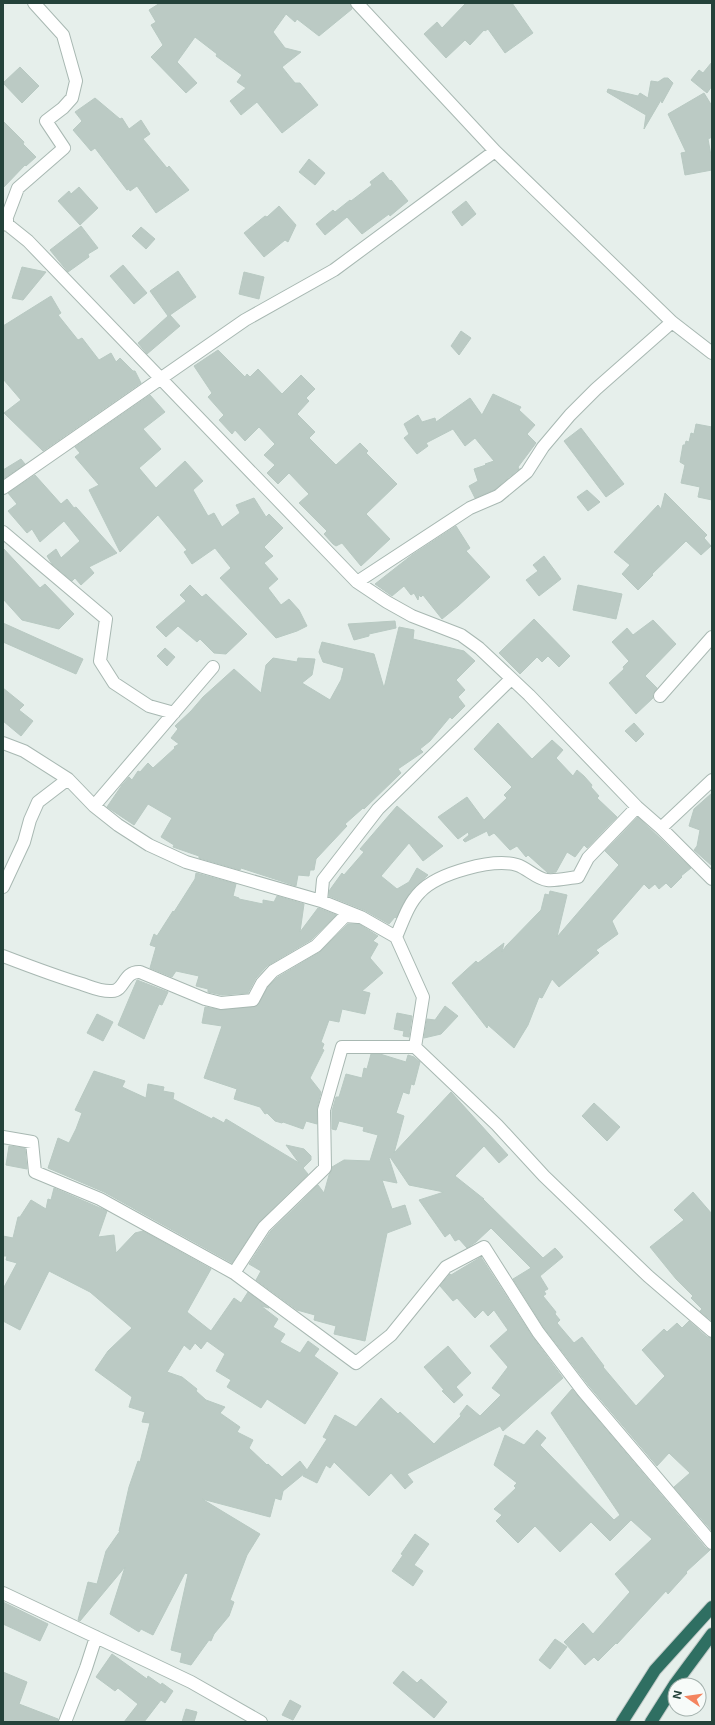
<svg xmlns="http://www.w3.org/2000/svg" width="715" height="1725" viewBox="0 0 715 1725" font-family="Inter,sans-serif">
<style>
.building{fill:#bbcac4;stroke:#b8c9c2}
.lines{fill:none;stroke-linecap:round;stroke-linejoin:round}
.minor-casing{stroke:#a8b8b2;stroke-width:14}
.highway-casing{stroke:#c2cac8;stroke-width:14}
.minor{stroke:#fff;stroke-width:12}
.highway{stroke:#2f6f62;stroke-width:12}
</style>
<rect width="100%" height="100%" fill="#e6efeb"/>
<path class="building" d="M160 3H350L352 9 319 36 297 19 295 22 286 14 273 32 285 48 301 52 282 67 295 83H300L318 105 282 133 257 102 241 115 230 101 246 88 237 82 242 75 216 56 217 54 195 37 177 62 197 83 186 93 151 57 163 45 151 25 156 22 149 10Z
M466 3H512L533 33 505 53 488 29 485 31 484 30 470 45 465 40 446 58 424 34 437 22 442 28Z
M712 62V86L707 93 691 80 699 70 703 73Z
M20 67 39 86 22 103 3 83Z
M664 78H668L673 83 662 103 661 100 644 129 646 115 607 92 608 89 638 96 640 93 648 98 651 81 658 82Z
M704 93 712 106V137L708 139 712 161V170L685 175 681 153 686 152 668 114Z
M95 98 120 119 122 118 129 129 141 120 150 134 143 139 167 168 169 166 189 190 156 213 137 186 130 191 129 189 127 190 95 148 91 151 73 130 82 121 75 112Z
M3 121 24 142 23 144 36 157 26 166 25 165 3 188Z
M309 159 325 173 315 185 299 172Z
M383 172 390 181 391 180 408 201 390 216 389 214 362 234 347 217 325 235 316 224 333 210 335 212 350 200 351 201 372 185 370 182Z
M79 187 98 208 80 225 58 201 69 191 71 194Z
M466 201 476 214 462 226 452 212Z
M279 206 296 225 288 242 285 240 264 257 244 233 265 216 267 217Z
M81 226 98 248 88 254 89 257 68 272 50 250Z
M141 227 155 239 146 249 132 236Z
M123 265 147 293 134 304 110 276Z
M22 267 46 272 23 300 12 298Z
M178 271 196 297 170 315 180 326 147 354 138 343 168 316 150 291Z
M244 272 264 277 259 299 239 294Z
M51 296 61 313 58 315 78 340 82 338 99 360 111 353 116 362 120 358 133 371H135L141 383 43 451 4 413 21 400 3 379V326Z
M461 331 471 338 459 355 451 346Z
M218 350 245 377 247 374 250 377 258 369 282 394 301 375 315 389 306 398 309 401 297 414 315 432 309 438 336 465 360 443 368 451 366 453 397 484 366 514 390 539 361 566 342 543 336 546 333 544 324 534 327 531 299 503 309 494 289 473 278 484 267 473 275 465 264 455 275 444 259 427 245 441 235 430 232 434 219 420 224 415 208 397 212 393 194 366Z
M493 394 521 407 519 410 535 425 527 434 536 443 518 467 519 469 494 490 475 498 469 486 478 481 474 469 486 465 485 464 494 461 475 438 465 446 453 429 426 443 428 446 417 454 404 438 409 434 404 424 418 415 422 422 435 418 436 422 470 398 482 415Z
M150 395 165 412 143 429 161 449 139 468 156 488 185 461 203 481 193 490 208 516 214 513 222 527 240 513 236 505 254 498 266 517 269 514 283 528 264 547 273 556 264 563 278 579 268 588 281 605 289 599 299 610 307 626 297 631 276 638 220 578 231 568 215 548 192 564 184 552 187 550 158 515 120 552 89 490 99 485 75 457 80 453 75 447Z
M696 424 712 427V500L698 497 700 487 681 483 685 465 680 462 683 445H685L686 441 689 442 691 433 694 434Z
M581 428 624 484 606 497 564 441Z
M21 459 25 464 3 479V470Z
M35 475 61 504 67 499 74 508 76 507 117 553 89 567 94 573 81 585 75 578 72 581 52 564 47 556 56 549 61 558 80 541 64 521 40 542 32 529 27 533 8 511 17 504 8 493Z
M587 490 600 502 588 511 577 497Z
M665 493 707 535 704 538 711 546 701 555 686 541 652 574 653 575 638 590 622 574 630 565 614 552 658 505 661 509Z
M456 526 470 548 466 551 490 577 458 606 442 619 423 595 421 597 419 595 418 600 414 593 411 595 404 586 392 596 375 584 412 555Z
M3 548 40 588 45 584 74 614 59 629 22 620 3 599Z
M544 556 561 579 539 596 526 580 538 571 533 565Z
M190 585 202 597 206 594 247 634 226 654 214 653 200 639 197 642 178 626 166 637 156 627 186 601 180 595Z
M578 585 622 594 616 619 573 610Z
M534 619 570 656 559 667 548 656 542 662 537 657 520 674 499 653Z
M653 620 676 644 645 676 657 688 653 694V698L636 714 609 683 624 669 623 667 629 661 612 642 627 628 633 635Z
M395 621 396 628 369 634V636L354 640 348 624Z
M3 623 83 659 76 674 3 642Z
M399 627 414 630 413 639 464 651 475 661 456 680 465 690 458 697 465 706 452 719 450 717 430 741 420 749 423 752 398 769 401 773 364 809 363 808 345 824 347 826 316 859 314 870H310L309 876 298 875 296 886 241 868 240 870 199 858V856L173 847 174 845 161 837 172 818 148 804 134 825 107 807 122 785 129 777 132 780 138 771 140 772 148 763 153 768 175 748 174 747 179 744 171 738 178 729 175 726 191 711 203 697 234 669 261 693 266 665 273 658 297 662 298 658 315 659 312 675 302 683 330 700 341 680 344 668 323 662 319 652 322 642 374 654 384 688Z
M165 648 175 657 167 666 157 656Z
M3 688 24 705 19 710 33 721 21 736 3 721Z
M498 723 532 759 552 740 563 750 556 758 573 776 577 770 584 776 592 785 591 787 599 796 597 798 617 817 587 848 584 845 575 857 567 852 556 872 548 873 528 855 526 857 517 846 510 850 494 833 489 836 487 831 465 842 463 840 469 835 468 832 458 839 438 817 467 797 484 820 507 798 504 795 512 787 474 749Z
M634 723 644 734 636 742 625 731Z
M712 793V866L694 850 697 846 700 830 689 826 694 809Z
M397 806 443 846 423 861 409 843 381 876 397 889 409 882 417 868 428 875 410 892 396 918 395 917 389 924 364 910 329 896V891L342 873 344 875 364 852 360 849Z
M638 817 691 868 681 876 682 877 671 888 666 883 659 889 655 884 649 889 644 884 612 921 618 934 596 950 599 953 559 987 552 979 542 998 539 997 528 1025 514 1048 488 1025 487 1028 452 983 476 961 478 963 504 943 502 952 506 946 541 910 545 894 549 895 550 891 567 895 557 937 619 865 605 851Z
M196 873 236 884 233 896 239 898V899L263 904V900L274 902 277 896 304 904 300 932 318 908 336 915 311 940 267 966 256 978 248 993 222 995 208 992V989L196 986 199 976 176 971 172 977 150 968 156 947 150 945 154 934 157 936 173 911 174 912 195 879Z
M348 924H359L378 936 373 941 378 944 370 958 383 973 362 991 370 993 365 1014 342 1009 339 1022 329 1020 321 1042 324 1044 322 1049 324 1050 310 1078 321 1092 317 1108V1124L306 1121 303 1129 283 1122 282 1123 275 1121 267 1113 265 1114 260 1107 234 1099 237 1089 204 1078 222 1026 202 1023 205 1007 222 1010 257 1006 268 987 278 977 320 952Z
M137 980 168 992 162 1005 159 1004 144 1039 118 1025Z
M445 1006 458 1016 441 1034 424 1038 427 1019 435 1020Z
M397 1013 412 1016 409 1037 403 1036 404 1031 394 1029Z
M97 1014 113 1022 103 1041 87 1033Z
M371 1054H380L406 1062 408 1055 414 1057 420 1062 414 1085 411 1084 409 1094 403 1092 396 1113 404 1116 394 1153 451 1092 508 1155 499 1163 484 1146 455 1176 484 1199H483L543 1258 555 1248 558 1251 563 1257 540 1276 548 1289 544 1291 546 1294 543 1296 556 1312 555 1314 560 1320 557 1323 574 1343 582 1337 604 1366 603 1367 636 1406 665 1376 642 1350 664 1329 667 1332 677 1323 682 1328 689 1321 707 1337 712 1338V1531L674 1487 690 1473 669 1453 657 1466 589 1386 544 1328 513 1279 531 1268 491 1228 476 1242 467 1248 459 1239 455 1241 450 1233 445 1237 419 1200 444 1192 409 1185 390 1157 389 1158 397 1183 382 1180 392 1209 405 1205 411 1224 387 1233 365 1341 334 1334 336 1326 314 1320 315 1315 297 1310 256 1280 261 1271 249 1264 270 1232 318 1185 324 1193 329 1175 332 1167 344 1160 370 1161 378 1135 363 1131 364 1127 339 1121 336 1130 332 1129V1111L336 1097H339L346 1074 362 1078 364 1068 367 1069Z
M94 1071 125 1081 122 1087 146 1098 148 1084 164 1087 163 1091 174 1093 173 1099 212 1119 213 1117 224 1123 226 1119 299 1163 286 1145 304 1149 311 1156V1160L303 1168 308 1174 259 1222 232 1263 104 1192 48 1168 58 1138 69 1143 76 1129 82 1113 75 1110Z
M594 1103 620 1127 607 1141 582 1116Z
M9 1146 25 1148 27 1169 6 1165Z
M54 1188 107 1211 98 1237 114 1235 116 1253 135 1233 143 1231 211 1269 187 1312 211 1331 234 1298 241 1303 248 1292 269 1308 261 1306 278 1319 273 1327 285 1334 280 1342 300 1353 308 1341 319 1349 314 1356 338 1373 305 1424 267 1399 261 1408 227 1387 231 1380 216 1371 225 1354 207 1341 201 1349 195 1343 190 1350 184 1345 167 1372 182 1377 197 1389 196 1391 206 1400 225 1407 220 1413 240 1427 237 1432 253 1440 249 1448 267 1465 268 1464 282 1477 300 1461 307 1470 327 1439 323 1437 335 1415 356 1427 381 1398 398 1414 400 1412 434 1444 461 1416 460 1414 467 1405 480 1416 501 1395 492 1388 508 1367 490 1346 508 1330 494 1310 488 1316 483 1310 475 1318 457 1298 453 1301 440 1286 450 1274 451 1275 481 1257 532 1336 563 1378 503 1431 500 1426 407 1474 413 1482 405 1489 391 1473 369 1496 334 1462 330 1468 326 1465 317 1483 303 1476 305 1473 283 1491 281 1500 275 1498 270 1517 202 1499 260 1534 247 1555 230 1600 234 1602 229 1616 214 1634 211 1641 209 1640 191 1665 180 1662 182 1653 171 1650 188 1574 185 1573 153 1635 141 1629 139 1632 110 1614 125 1567 80 1621 78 1620 88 1582 97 1584 106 1551 120 1531H119L129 1487 138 1461 140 1462 150 1423 142 1422 145 1412 129 1407 132 1397 95 1370 108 1351 132 1328 90 1292 49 1271 20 1330 3 1321V1289L17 1263 6 1260 7 1256H3V1236L13 1238 18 1217H20L31 1200 46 1209 48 1199 51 1200Z
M693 1192 712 1214V1321L700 1311 702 1309 691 1298 693 1296 676 1279 650 1247 684 1220 674 1210Z
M448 1346 471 1373 456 1387 463 1395 454 1403 442 1391 444 1390 424 1367Z
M572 1389 706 1548 710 1550 686 1572 687 1573 668 1594 666 1591 617 1644 616 1643 598 1661 594 1657 585 1665 564 1642 583 1623 593 1634 630 1592 615 1574 652 1539 631 1520 610 1541 591 1522 560 1552 535 1526 518 1543 496 1521 502 1515 494 1509 516 1488 514 1486 517 1483 494 1465 505 1435 524 1445 537 1430 546 1438 540 1445 614 1520 620 1515 551 1413Z
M415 1534 429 1544 414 1565 423 1571 413 1586 392 1571 403 1555 401 1554Z
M3 1602 48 1624 40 1641 3 1624Z
M555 1639 567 1647 550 1669 539 1660Z
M112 1654 147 1679 148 1676 161 1685 162 1683 173 1691 165 1703 161 1700 144 1722H124L138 1704 118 1688 115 1691 96 1677Z
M403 1671 417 1683 421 1679 447 1702 434 1718 393 1683Z
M3 1672 27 1682 19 1704 58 1719V1722H8L3 1720Z
M290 1700 301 1706 293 1720 282 1715Z
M186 1709 197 1712 194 1722H182Z"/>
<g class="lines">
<g class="minor-casing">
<path id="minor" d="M357 3 495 151 672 322 712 353
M3 221 28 241 357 582 387 602 412 616 461 635 479 648 529 695 637 807 661 828 712 879
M7 225V217L18 188 64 148 46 121 63 108 72 98 76 81 63 35 34 3
M3 488 245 320 334 270 495 151
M3 532 106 619 100 661 114 683 149 706 174 713
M357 582 470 508 498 496 527 472 543 447 570 415 596 389 672 322
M660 696 712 637
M3 743 24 751 68 779 94 806 118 825 149 845 186 862 321 901 361 917 396 937 423 997 415 1047H342L324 1110 325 1168 264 1227 234 1273 100 1199 35 1172 32 1142 3 1137
M94 806 213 667
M661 828 712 780
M3 887 24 842 30 820 38 802 68 779
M321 901 323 880 378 809 511 679
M396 937C403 921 408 904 420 892 438 873 493 858 517 865 527 868 537 879 547 880 557 881 568 878 578 877L588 858 637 807
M3 956C29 966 55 976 82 984 91 987 102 992 112 991 125 991 123 971 140 972L205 999 221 1003 253 1000 262 983 273 971 316 946 345 916 358 917
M415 1047 497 1125 544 1176 648 1276 712 1331
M234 1273 356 1363 391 1335 446 1267 484 1247 538 1332 583 1391 712 1543
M3 1593 191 1682 261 1722
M65 1722 86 1668 96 1637"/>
</g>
<g class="highway-casing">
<path id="highway" d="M622 1722 655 1670 712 1607
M651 1722 675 1684 712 1634"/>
</g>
<use href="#minor" class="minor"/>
<use href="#highway" class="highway"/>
</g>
<rect width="715" height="1725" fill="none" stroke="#24423a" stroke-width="8"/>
<g transform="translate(687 1697) rotate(283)"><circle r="19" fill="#f7fbf9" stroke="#a3b1ad"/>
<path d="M0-3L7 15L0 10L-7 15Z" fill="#f4845f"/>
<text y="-6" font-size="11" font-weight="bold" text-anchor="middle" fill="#24423a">N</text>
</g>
</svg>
